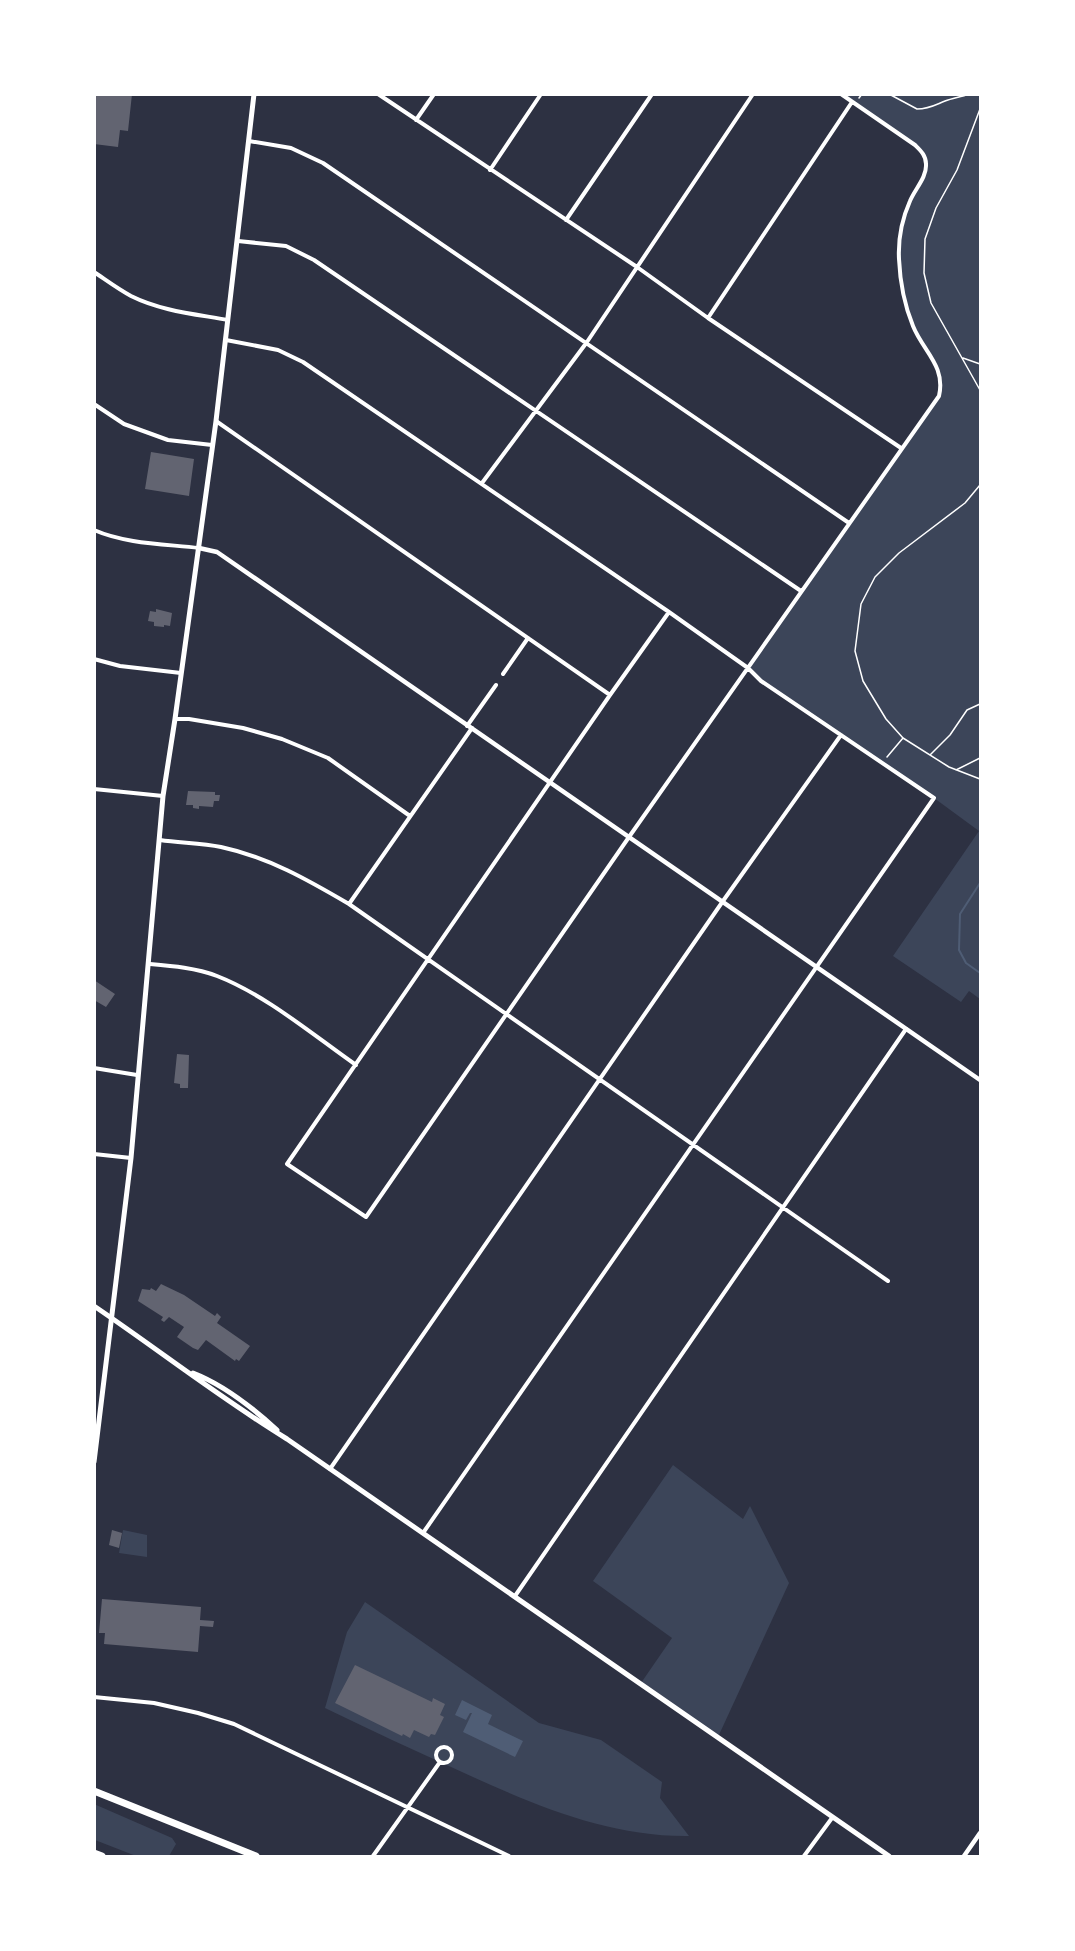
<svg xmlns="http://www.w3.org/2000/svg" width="1075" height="1951" viewBox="0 0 1075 1951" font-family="'Fira Sans Condensed',sans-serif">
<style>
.green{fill:#3c4559}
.water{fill:#4f5d75}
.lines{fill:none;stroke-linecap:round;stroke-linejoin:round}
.stream{stroke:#4f5d75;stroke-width:2}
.building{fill:#626471}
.path{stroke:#fff;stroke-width:1.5}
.minor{stroke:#fff;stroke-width:4}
.tertiary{stroke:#fff;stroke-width:4.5}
.secondary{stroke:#fff;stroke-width:5}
.primary{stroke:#fff;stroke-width:5}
.motorway{stroke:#fff;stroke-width:7}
</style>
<rect width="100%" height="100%" fill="#2d3142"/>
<path class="green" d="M841 95H980V999L969 991 961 1002 893 956 979 831 934 798 761 681 748 668 939 396 941 377 913 328 903 299 898 248 906 213 925 174 923 153Z
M673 1465 743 1519 750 1506 789 1583 718 1737 641 1683 672 1638 593 1581Z
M123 1530 147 1535V1557L119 1553Z
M365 1602 539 1723 601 1740 662 1782 660 1798 689 1836C608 1837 534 1805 462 1772 416 1751 370 1730 325 1708L347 1632Z
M94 1804 172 1838 176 1844 169 1856H136L95 1840Z"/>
<path class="water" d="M462 1700 492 1715 488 1724 523 1741 515 1757 463 1732 472 1713H470L466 1720 455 1715Z"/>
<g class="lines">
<path class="stream" d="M980 883 960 914 959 950 966 963 980 973"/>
</g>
<path class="building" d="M94 94H132L128 131 120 130 118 147 94 144Z
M151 452 194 459 189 496 145 489Z
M156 609 172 613 170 626 164 625V627L154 626V622L148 621 150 611 156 612Z
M188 791 215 792V795H220L219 801H214L213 807 199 806V809L193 808V805H186Z
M94 980 115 994 106 1007 94 1000Z
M177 1054 189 1055 188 1088H180V1084L174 1083Z
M161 1284 184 1295 215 1316 217 1313 221 1317 217 1323 250 1346 239 1361 236 1359 235 1361 206 1340 198 1350 193 1348 177 1337 184 1327 169 1317 164 1322 161 1320 163 1317 138 1301 142 1289 150 1290 151 1288 156 1291Z
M112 1530 122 1533 119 1548 109 1545Z
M102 1599 201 1607 200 1620 214 1621 213 1627 200 1626 198 1652 104 1644 105 1633H99Z
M355 1665 432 1702 433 1698 445 1704 440 1715 444 1717 435 1735 431 1734 429 1737 414 1730 410 1738 403 1734 402 1736 335 1703Z"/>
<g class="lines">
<path class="path" d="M889 94 917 109C929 109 935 105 945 101 953 98 961 97 969 94
M859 98 862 94
M980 109 957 170 936 208 925 239 924 273 931 303 980 390
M963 358 980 364
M980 485 965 503 899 553 875 577 861 604 855 651 863 681 886 719 903 738 949 767 980 779
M930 755 950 735 967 710 980 704
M887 757 903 738
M956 770 980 758"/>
<path class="minor" d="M378 94 637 267 708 318 901 448
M416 120 434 94
M249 141 291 148 323 163 849 523
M490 170 541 94
M566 220 652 94
M238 241 286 246 314 260 801 591
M94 272C106 280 118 289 131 296 161 311 195 314 228 320
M708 318 852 102
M226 340 278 350 303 362 669 612 748 668 761 681 934 798 423 1533
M94 404 124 424 168 440 212 445
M216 421 610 695
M482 483 587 342 753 94
M94 530C126 544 165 544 199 548
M669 612 610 695 287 1164 366 1217 629 837 939 396C946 366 923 351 913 326 904 304 900 282 899 259 898 239 902 219 910 201 915 189 927 177 926 164 926 155 920 150 915 145L841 94
M94 659 120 666 181 673
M503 674 528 638
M175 719H189L243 728 282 739 328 758 410 816
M467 726 496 685
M94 789 163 796
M160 840C180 843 201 843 221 847 268 857 308 880 349 904L888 1281
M349 904 472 728
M149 964C172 966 196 968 217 976 266 995 313 1035 356 1065
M94 1068 137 1075
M94 1154 131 1158
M330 1469 723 901 841 735
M515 1596 906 1029
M94 1697 154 1703 198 1713 234 1724 509 1856
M436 1755a8 8 0 1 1 16 0a8 8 0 1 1-16 0Z
M373 1856 440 1762
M804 1856 832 1818"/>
<path class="tertiary" d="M199 548 217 552 980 1080
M964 1856 980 1833"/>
<path class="secondary" d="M94 1462 131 1158 163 796 175 719 216 421 254 94"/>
<path class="primary" d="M94 1306C159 1350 220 1398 287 1439L889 1856
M193 1373C224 1385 253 1408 277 1430"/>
<path class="motorway" d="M94 1791 256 1856
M94 1853 102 1856"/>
</g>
<rect width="1075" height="1951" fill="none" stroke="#ffffff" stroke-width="192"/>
</svg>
